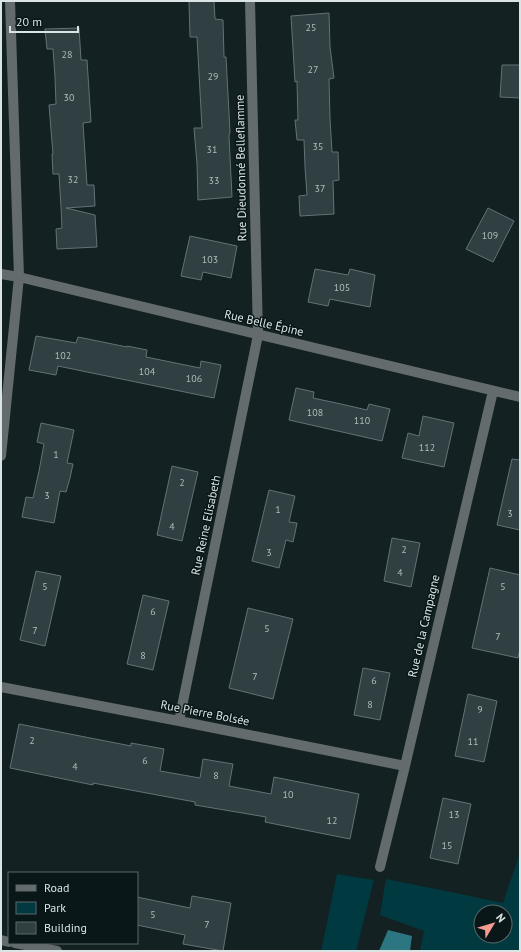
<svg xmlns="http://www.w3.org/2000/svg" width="521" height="952" viewBox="0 0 521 952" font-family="'PT Sans',sans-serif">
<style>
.green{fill:#00393f;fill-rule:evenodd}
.water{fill:#2b7680}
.building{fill:#303f41;stroke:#627275}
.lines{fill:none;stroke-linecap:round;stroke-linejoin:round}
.minor{stroke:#646b6c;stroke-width:10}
.labels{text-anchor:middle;stroke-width:3;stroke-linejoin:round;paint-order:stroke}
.number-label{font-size:10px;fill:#b0bbbc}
.street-label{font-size:12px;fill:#dbe4e5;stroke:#091719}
</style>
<rect width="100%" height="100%" fill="#132123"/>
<path class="green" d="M520 853V951H420L424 931 380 915 386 879 451 892 503 903ZM481 912H505V936H481Z
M337 874 374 880 356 951H321Z"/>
<path class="water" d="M388 930 412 936 410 951H379Z"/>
<path class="building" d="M189 1H214L215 19 223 20 224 57H226L230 132 229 136 232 197 198 200 197 164 194 128H202L197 37H190Z
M329 13 330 47 334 78 329 79 330 119 332 152H338L339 180 333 181 334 214 300 216 299 196 307 195 305 167 304 140H297L295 120H298L297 81 295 82 291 16Z
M79 28 81 60H87L91 122 83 123 87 185H94L95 206 66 208 95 215 97 247 57 249 56 229 62 228 61 207 59 174H53L52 154H53L49 105 56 104 55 77 53 49H47L45 29Z
M502 65H520V98L500 97Z
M488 208 514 221 493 262 466 249Z
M190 236 237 246 231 278 203 272 201 280 181 276Z
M315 269 348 275 350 269 375 275 370 307 330 299 328 306 308 302Z
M36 336 76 343 78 337 127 347V346L147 350 146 357 200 368 201 361 221 365 214 398 58 366 56 375 29 370Z
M296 388 314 392 313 398 341 404 367 410 369 404 390 409 382 441 289 420Z
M423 416 454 423 444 467 402 458 408 433 419 436Z
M41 423 74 430 67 463 73 464 70 478 66 492 60 491 54 523 22 517 26 497 33 498 39 471 44 444 37 442Z
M512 459 520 460V530L497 525Z
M172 466 198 472 182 541 157 535Z
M269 490 295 496 289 522 297 523 295 533 293 542 286 540 279 568 252 561Z
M392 538 420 543 411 587 384 581Z
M490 568 520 575V649L518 658 472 648Z
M36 571 61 576 45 646 20 640Z
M143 595 169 601 153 670 127 664Z
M248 608 293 619 273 699 229 688Z
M363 668 390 673 380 720 354 715Z
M468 694 497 701 484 762 455 756Z
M19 724 131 746V743L164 749 160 771 200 778 203 759 233 764 229 786 271 794 274 777 359 794 350 839 265 822 266 817 195 805V802L93 783V785L10 768Z
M443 798 471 804 458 864 430 858Z
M192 896 231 903 223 951 183 944 185 935 137 925V897L190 908Z"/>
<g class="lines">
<path class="minor" d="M1 274 19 277 520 397
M1 456 19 277 10 1
M1 687 179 721 405 766
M179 721 258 335 250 1
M380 867 405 766 493 391
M1 940 9 942
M15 943 57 951"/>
</g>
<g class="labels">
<g class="number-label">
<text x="311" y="31">25</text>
<text x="67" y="58">28</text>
<text x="313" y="73">27</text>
<text x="213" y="80">29</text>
<text x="69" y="101">30</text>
<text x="318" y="150">35</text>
<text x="212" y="153">31</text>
<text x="73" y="183">32</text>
<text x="214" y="184">33</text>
<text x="320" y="192">37</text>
<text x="490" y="239">109</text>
<text x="210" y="263">103</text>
<text x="342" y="291">105</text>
<text x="63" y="359">102</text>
<text x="147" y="375">104</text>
<text x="194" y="382">106</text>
<text x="315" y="416">108</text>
<text x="362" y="424">110</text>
<text x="427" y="451">112</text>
<text x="56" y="458">1</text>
<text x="182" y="486">2</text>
<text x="47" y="499">3</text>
<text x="278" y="513">1</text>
<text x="510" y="517">3</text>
<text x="172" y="530">4</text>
<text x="404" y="553">2</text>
<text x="269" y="556">3</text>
<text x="400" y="576">4</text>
<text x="45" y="590">5</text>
<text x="503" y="590">5</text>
<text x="153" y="615">6</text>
<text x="267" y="632">5</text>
<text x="35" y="634">7</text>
<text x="498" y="640">7</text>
<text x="143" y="659">8</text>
<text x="255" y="680">7</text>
<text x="374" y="684">6</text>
<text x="370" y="708">8</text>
<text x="480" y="713">9</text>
<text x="32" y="744">2</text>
<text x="473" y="745">11</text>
<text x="145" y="764">6</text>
<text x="75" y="770">4</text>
<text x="216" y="779">8</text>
<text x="288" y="798">10</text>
<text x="454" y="818">13</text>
<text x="332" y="824">12</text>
<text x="447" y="849">15</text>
<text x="153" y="918">5</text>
<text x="207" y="928">7</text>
</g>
<g class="street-label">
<text transform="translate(241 168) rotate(-91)" y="4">Rue Dieudonné Belleflamme</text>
<text transform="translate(264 323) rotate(13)" y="4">Rue Belle Épine</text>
<text transform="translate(206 525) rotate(-78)" y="4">Rue Reine Elisabeth</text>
<text transform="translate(424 626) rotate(-77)" y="4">Rue de la Campagne</text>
<text transform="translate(205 713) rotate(11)" y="4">Rue Pierre Bolsée</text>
</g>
</g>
<rect width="521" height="952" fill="none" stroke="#dbe4e5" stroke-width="4"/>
<rect x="8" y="872" width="130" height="72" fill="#091719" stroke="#5d696b"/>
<rect x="16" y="885" width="20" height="6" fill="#646b6c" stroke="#5d696b"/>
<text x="44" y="892" font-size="12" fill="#dbe4e5">Road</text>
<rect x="16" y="902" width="20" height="12" fill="#00393f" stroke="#5d696b"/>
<text x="44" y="912" font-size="12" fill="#dbe4e5">Park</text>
<rect x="16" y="922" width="20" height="12" fill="#303f41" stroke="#5d696b"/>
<text x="44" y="932" font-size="12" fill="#dbe4e5">Building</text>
<g transform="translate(493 924) rotate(52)"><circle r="19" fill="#091719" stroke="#5d696b"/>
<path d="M0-3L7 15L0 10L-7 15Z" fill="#f59c91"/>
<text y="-6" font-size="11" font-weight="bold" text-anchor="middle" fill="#dbe4e5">N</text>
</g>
<path d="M10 26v6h68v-6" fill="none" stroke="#dbe4e5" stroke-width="2"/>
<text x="16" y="26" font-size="12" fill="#dbe4e5" stroke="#091719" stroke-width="3" paint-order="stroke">20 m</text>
</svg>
